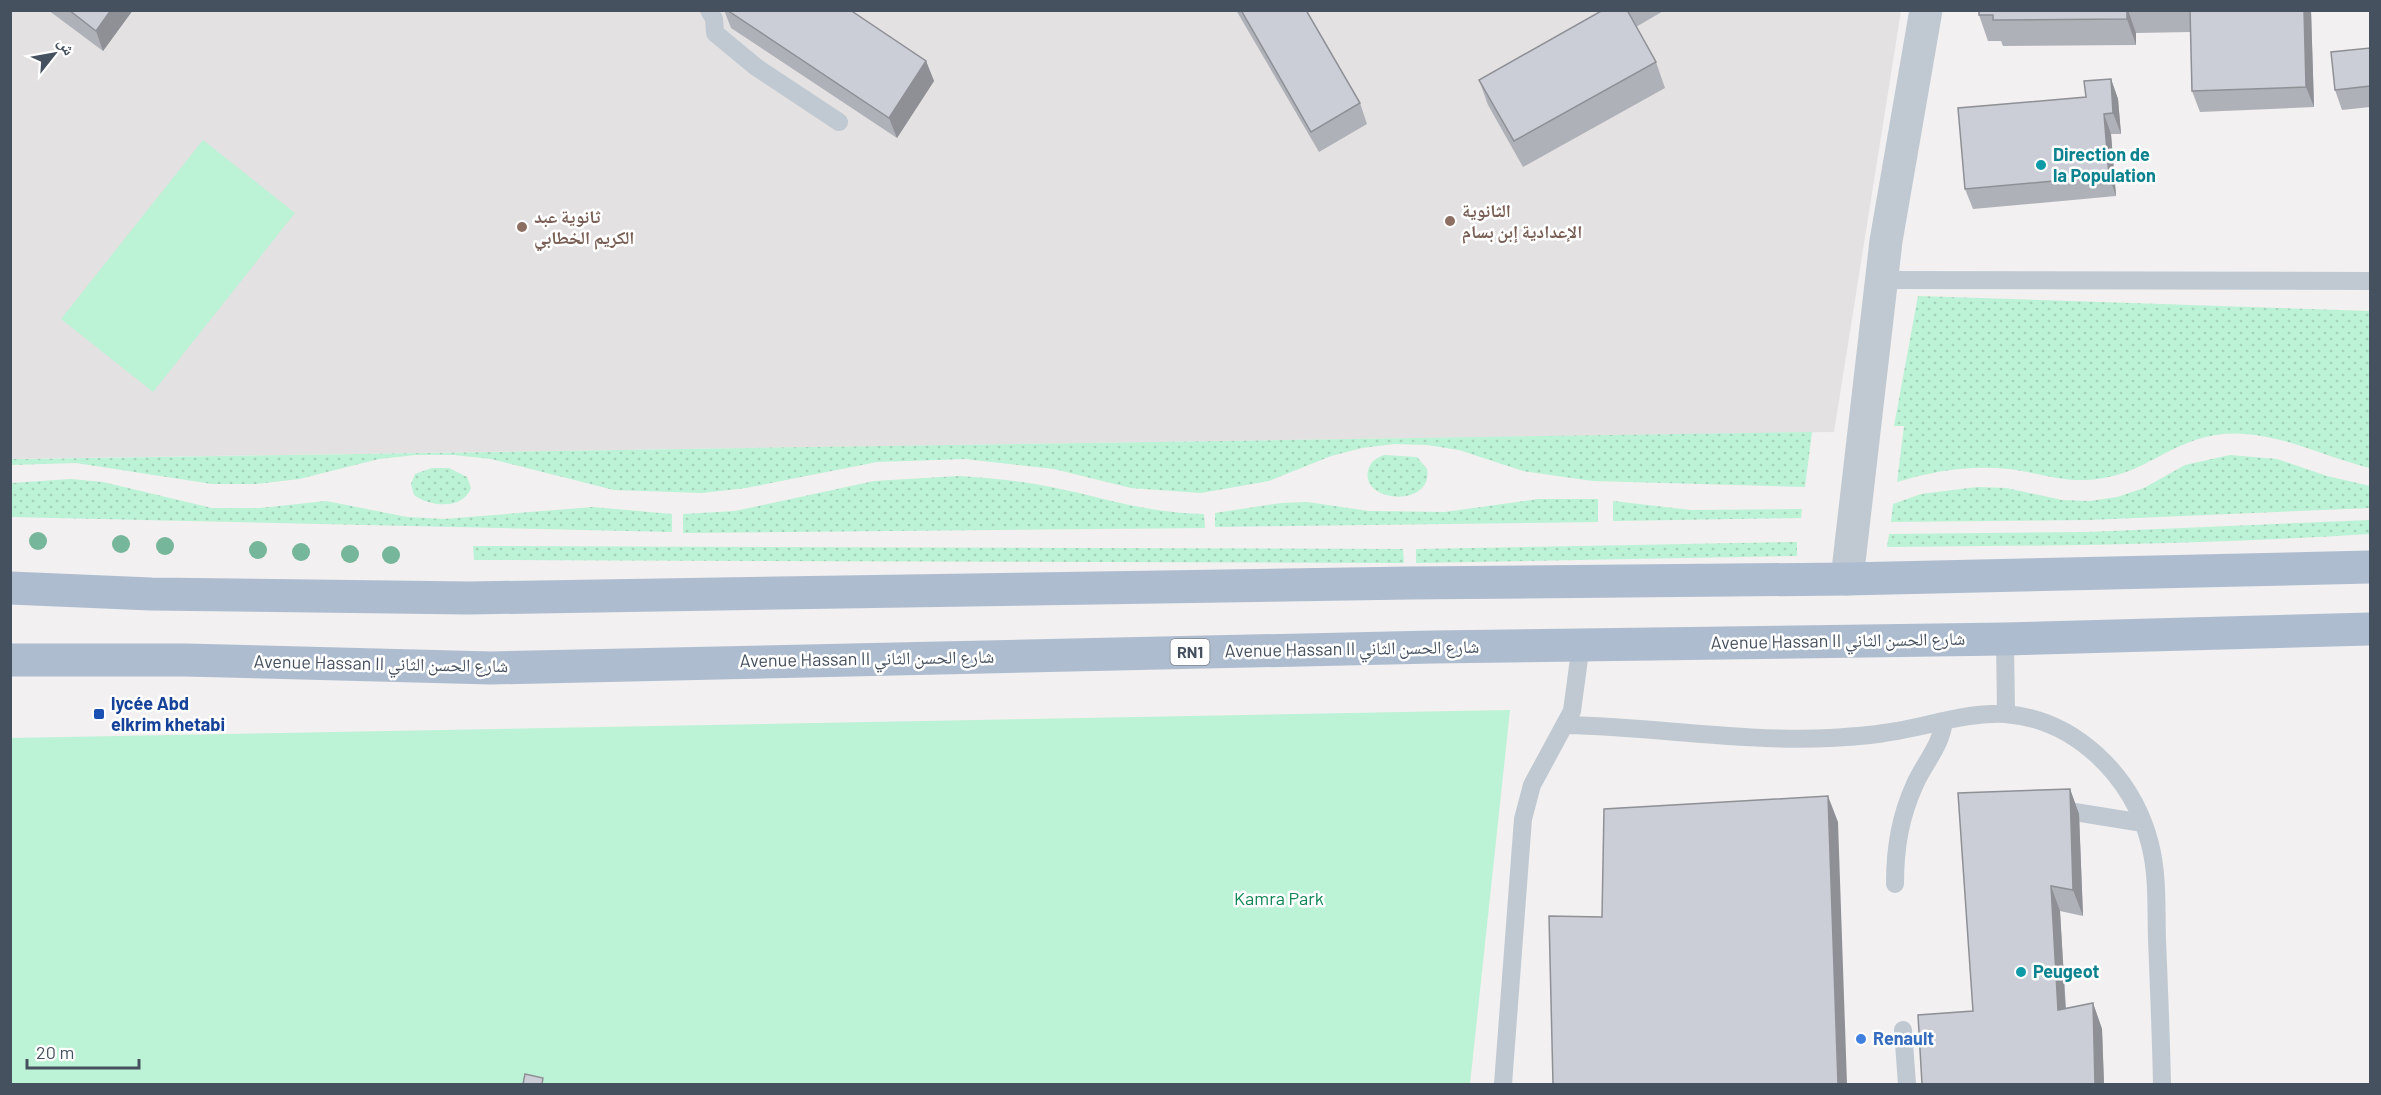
<svg xmlns="http://www.w3.org/2000/svg" width="2381" height="1095" viewBox="0 0 2381 1095" font-family="Barlow,'Noto Naskh Arabic',sans-serif">
<style>
.education{fill:#e3e1e2}
.grass{fill:url(#grass-dots)}
.park{fill:#bcf2d5}
.lines{fill:none;stroke-linecap:round;stroke-linejoin:round}
.lane{stroke:#c0c9d2;stroke-width:18}
.street{stroke:#c0c9d2;stroke-width:33}
.primary{stroke:#aebcd0;stroke-width:33}
.tree{fill:#76b69b}
.wall{fill:#afb1b8}
.shaded-wall{fill:#8e9096}
.building{fill:#cbced6;stroke:#8e9096;stroke-width:1.5}
.culture-dot{fill:#0f9aa8;stroke:#fff;stroke-width:2}
.education-dot{fill:#8d6e63;stroke:#fff;stroke-width:2}
.transit-dot{fill:#1a4fb4;stroke:#fff;stroke-width:2}
.shop-dot{fill:#3f7fe0;stroke:#fff;stroke-width:2}
.labels{text-anchor:middle;stroke-width:5;stroke-linejoin:round;paint-order:stroke}
.shield{fill:#fff;stroke:#7e858f;stroke-width:1.5}
.shield-label{font-size:16px;font-weight:bold;fill:#46515f}
.culture-label{font-size:18px;font-weight:bold;fill:#0d838f;stroke:#fff;text-anchor:start}
.education-label{font-size:18px;font-weight:bold;fill:#785e54;stroke:#fff;text-anchor:start}
.street-label{font-size:18px;fill:#46515f;stroke:#fff}
.transit-label{font-size:18px;font-weight:bold;fill:#164399;stroke:#fff;text-anchor:start}
.park-label{font-size:18px;fill:#118655;stroke:#fff}
.shop-label{font-size:18px;font-weight:bold;fill:#366cbe;stroke:#fff;text-anchor:start}
</style>
<defs>
<pattern id="grass-dots" width="8" height="8" patternUnits="userSpaceOnUse" patternTransform="scale(1.5)"><rect width="8" height="8" fill="#bcf2d5"/><path d="M2 2h.1M6 6h.1" fill="none" stroke="#a3d1b9" stroke-width="1.8" stroke-linecap="round"/></pattern>
</defs>
<rect width="100%" height="100%" fill="#f2f0f0"/>
<path class="education" d="M10 11H1901L1834 432 11 459Z"/>
<path class="grass" d="M1918 296 2370 311V468C2312 454 2256 419 2195 440 2153 455 2134 478 2085 480 2059 481 2034 472 2009 469 1970 465 1933 471 1897 482L1904 426H1894Z
M1812 432 1805 487 1593 481 1523 471 1459 450 1427 445 1394 444 1362 448 1331 456 1269 481 1201 493 1131 488 1054 469 965 459 877 462 746 488 702 493 614 490 491 459 454 455H416L379 459 299 479 256 484H212L76 463 10 465 11 459H25Z
M1384 455 1417 457 1427 469C1434 508 1361 503 1368 471 1370 462 1376 458 1384 455Z
M2230 455 2277 459 2327 476 2370 486V508L2089 520 1891 522 1893 504 1921 494 1977 487 2006 488 2062 500 2090 501 2117 497 2144 488 2185 465Z
M432 468H449L467 477 471 488C463 510 430 507 414 495L411 484 415 474Z
M959 476C990 478 1020 481 1051 487 1106 498 1146 513 1204 514L1205 528 683 533V514L735 511 874 481Z
M71 479 103 482 212 508H260L326 501 407 517 444 519 593 507 672 514V532L11 517V483Z
M1538 499H1598V522L1215 527V513L1281 503 1307 502 1369 511 1445 512Z
M1613 501 1691 510 1802 509 1801 518 1613 521Z
M2370 520V534C2209 544 2048 546 1887 547L1889 534 2088 532Z
M1797 542V556L1416 563V549Z
M473 546 1403 549 1404 563 474 560Z"/>
<path class="park" d="M203 140 295 213 153 392 61 319Z
M1510 710 1470 1084H11L10 738Z"/>
<g class="lines">
<path class="lane" d="M709 10 714 19 715 33 756 67 839 122
M1881 280 2370 281
M2005 639 2006 714
M1567 725C1655 727 1741 742 1830 738 1848 737 1866 736 1884 733 1925 728 1963 712 2005 714 2076 719 2133 777 2150 844 2158 875 2156 908 2157 939 2159 988 2161 1036 2162 1084
M2056 809 2143 823
M1895 884C1895 848 1900 817 1915 784 1925 762 1941 746 1944 721
M1903 1030 1907 1084
M1503 1084 1523 819 1532 785 1572 711 1581 644"/>
<path class="street" d="M1847 579 1886 241 1926 10"/>
<path class="primary" d="M10 588 151 594 469 598 1410 583 1847 579 2370 567
M10 660H185L491 668 1433 647 2005 639 2370 629"/>
</g>
<g class="tree">
<circle cx="38" cy="541" r="9"/>
<circle cx="121" cy="544" r="9"/>
<circle cx="165" cy="546" r="9"/>
<circle cx="258" cy="550" r="9"/>
<circle cx="301" cy="552" r="9"/>
<circle cx="350" cy="554" r="9"/>
<circle cx="391" cy="555" r="9"/>
</g>
<path class="wall" d="M48 10H133L103 51Z
M724 10H850L926 61 934 81 897 138 731 28Z
M1236 10H1306L1360 103 1367 124 1319 152Z
M1600 10H1665L1636 27 1656 62 1665 88 1523 167 1488 105 1479 80 1601 12Z
M1979 10H2311L2314 107 2200 112 2192 91 2191 32 2136 33V45L2003 46 2001 41H1988L1979 15Z
M2370 48V107L2342 110 2335 90Z
M2111 79 2118 99 2121 134H2111L2116 196 1973 209 1965 189Z
M2070 789 2079 814 2083 916 2060 911 2066 1008 2093 1003 2102 1029 2104 1084H1922L1973 1011Z"/>
<path class="shaded-wall" d="M111 10H133L103 51 96 31Z
M2127 10H2128L2136 33V45L2127 19Z
M2304 10H2311L2314 107 2306 87Z
M926 61 934 81 897 138 889 118Z
M2111 79 2118 99 2121 134 2113 113Z
M2104 114 2111 134 2116 196 2109 176Z
M2070 789 2079 814 2083 916 2073 890Z
M1828 796 1838 822 1847 1084H1838Z
M2051 886 2060 911 2067 1035 2058 1010Z
M2093 1003 2102 1029 2104 1084H2095Z"/>
<path class="building" d="M69 10H111L96 31Z
M727 10H850L926 61 889 118Z
M1241 10H1306L1360 103 1311 132Z
M1603 10H1627L1656 62 1514 141 1479 80Z
M1979 10H2127V19L1993 20V15H1979Z
M2190 10H2304L2306 87 2192 91Z
M2370 48V86L2335 90 2331 52Z
M2111 79 2113 113 2104 114 2109 176 1965 189 1958 108 2086 97 2084 81Z
M2070 789 2073 890 2051 886 2058 1010 2093 1003 2095 1084H1922L1918 1015 1973 1011 1958 793Z
M1828 796 1838 1084H1553L1549 916 1602 917 1604 809Z
M525 1074 543 1078 542 1084H523Z"/>
<g class="culture-dot">
<circle cx="2041" cy="165" r="6"/>
<circle cx="2021" cy="972" r="6"/>
</g>
<g class="education-dot">
<circle cx="1450" cy="221" r="6"/>
<circle cx="522" cy="227" r="6"/>
</g>
<rect class="transit-dot" x="93" y="708" width="12" height="12" rx="3"/>
<circle class="shop-dot" cx="1861" cy="1039" r="6"/>
<g class="labels">
<rect class="shield" x="1170.5" y="639" width="39" height="26" rx="4.5"/>
<g class="shield-label">
<text x="1190" y="658">RN1</text>
</g>
<g class="culture-label">
<text x="2053" y="161">Direction de<tspan x="2053" dy="21">la Population</tspan></text>
<text x="2033" y="978">Peugeot</text>
</g>
<g class="education-label">
<text x="1462" y="217">الثانوية<tspan x="1462" dy="21">الإعدادية إبن بسام</tspan></text>
<text x="534" y="223">ثانوية عبد<tspan x="534" dy="21">الكريم الخطابي</tspan></text>
</g>
<g class="street-label">
<text transform="translate(1838 641) rotate(-1)" y="6">Avenue Hassan II شارع الحسن الثاني</text>
<text transform="translate(1352 649) rotate(-1)" y="6">Avenue Hassan II شارع الحسن الثاني</text>
<text transform="translate(867 659) rotate(-1)" y="6">Avenue Hassan II شارع الحسن الثاني</text>
<text transform="translate(381 664) rotate(1)" y="6">Avenue Hassan II شارع الحسن الثاني</text>
</g>
<g class="transit-label">
<text x="111" y="710">lycée Abd<tspan x="111" dy="21">elkrim khetabi</tspan></text>
</g>
<g class="park-label">
<text x="1279" y="905">Kamra Park</text>
</g>
<g class="shop-label">
<text x="1873" y="1045">Renault</text>
</g>
</g>
<rect width="2381" height="1095" fill="none" stroke="#46515f" stroke-width="24"/>
<g transform="translate(54 54) rotate(59)" stroke="#ffffff" stroke-width="4.5" paint-order="stroke">
<path d="M0-4.5L10 22L0 15L-10 22Z" fill="#46515f"/>
<text y="-9" font-size="16" font-weight="bold" text-anchor="middle" fill="#46515f">ش</text>
</g>
<path d="M27 1059v9h112v-9" fill="none" stroke="#46515f" stroke-width="3"/>
<text x="36" y="1059" font-size="18" fill="#46515f" stroke="#ffffff" stroke-width="4.5" paint-order="stroke">20 m</text>
</svg>
